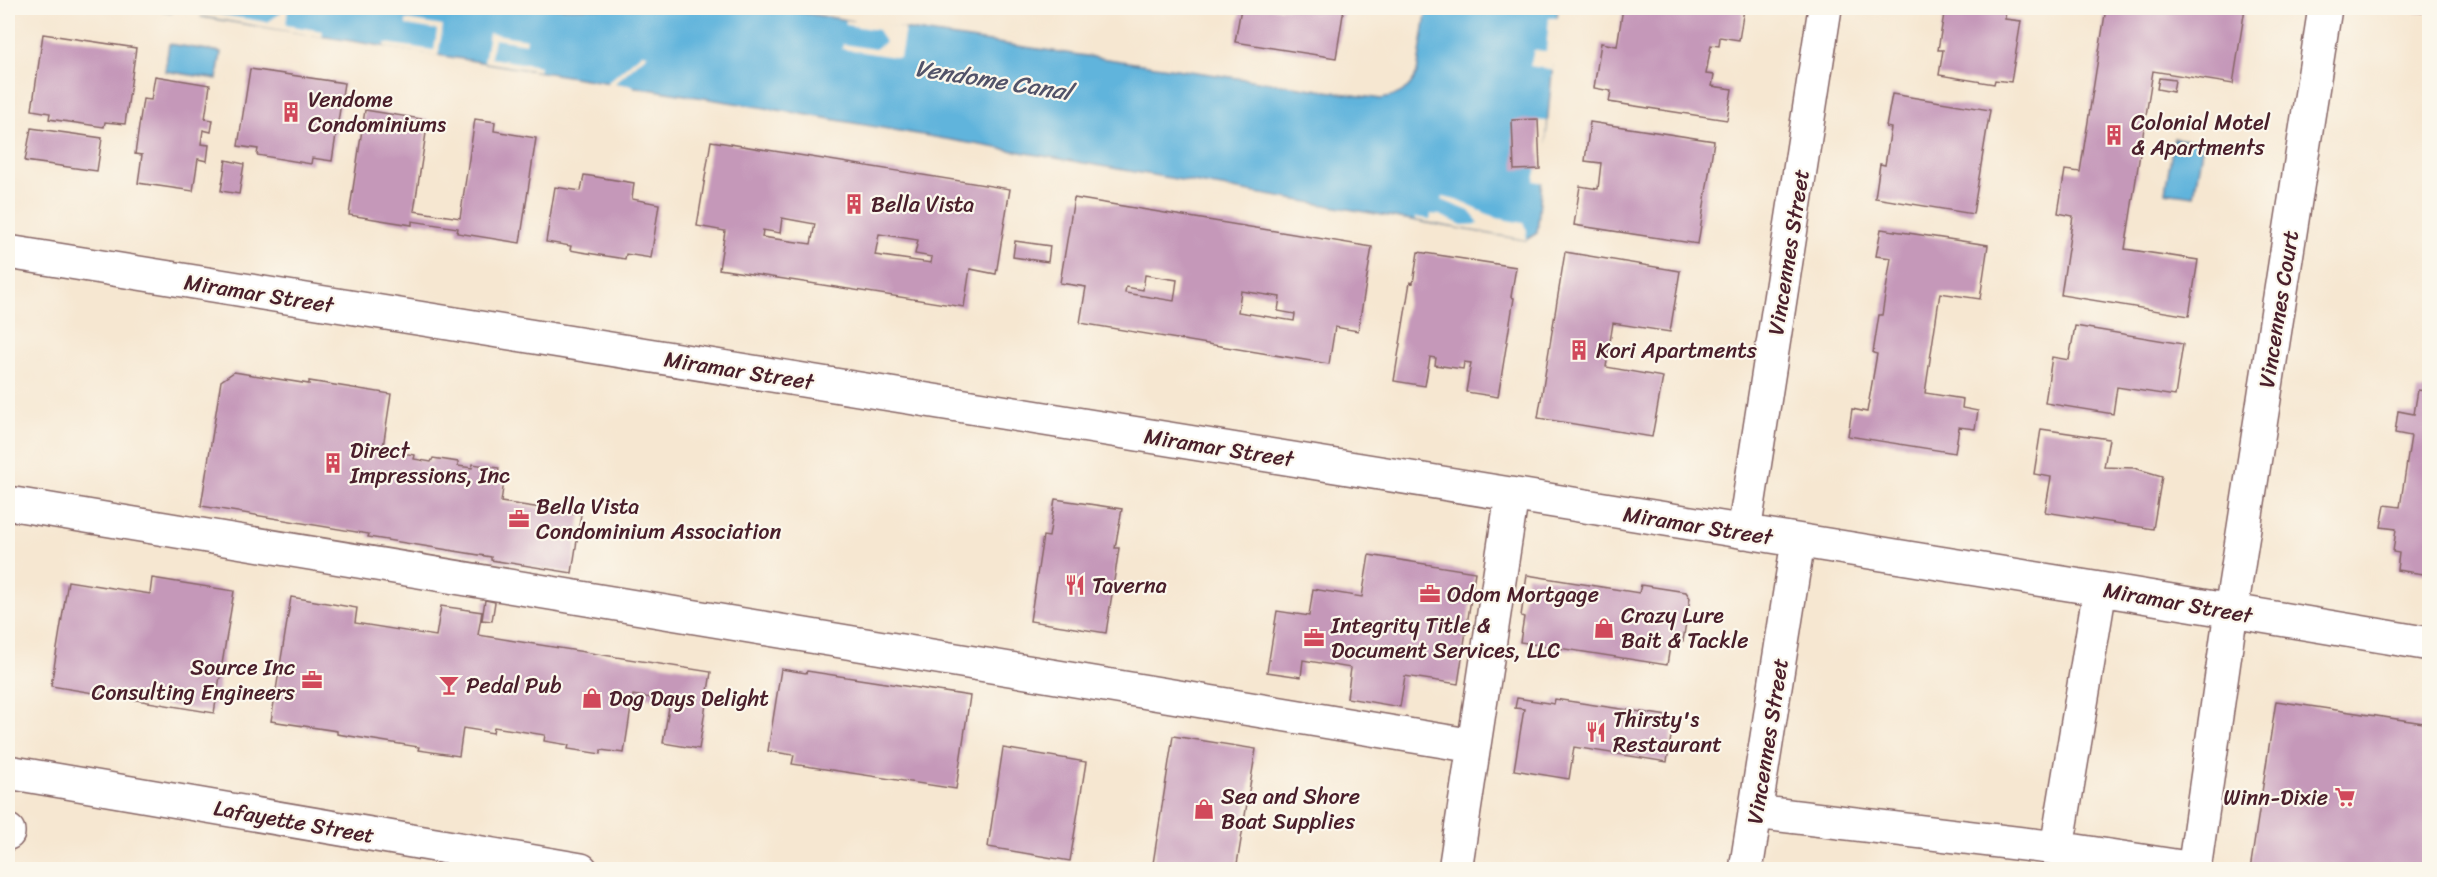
<svg xmlns="http://www.w3.org/2000/svg" width="2437" height="877" viewBox="0 0 2437 877" font-family="Sriracha,sans-serif">
<style>
.water{fill:#60b4dc;stroke:#556a84;stroke-width:1.5}
.pier{fill:#f6e7d1}
.building{fill:#c598b9;fill-rule:evenodd}
.lines{fill:none;stroke-linecap:round;stroke-linejoin:round}
.minor-casing{stroke:#866565;stroke-width:36}
.minor{stroke:#fff;stroke-width:33}
.labels{text-anchor:middle;stroke-width:4.5;stroke-linejoin:round;paint-order:stroke}
.poi-label{font-size:22px;fill:#4a1f2b;stroke:#fbf7ec;text-anchor:start}
.street-label{font-size:22px;fill:#4a1f2b;stroke:#fbf7ec}
.water-label{font-size:24px;font-style:italic;fill:#525369;stroke:#fbf7ec}
</style>
<rect width="100%" height="100%" fill="#fbf7ec"/>
<filter id="ink" filterUnits="userSpaceOnUse"><feTurbulence type="fractalNoise" baseFrequency=".0167" numOctaves="2"/><feDisplacementMap in="SourceGraphic" scale="12" xChannelSelector="R" yChannelSelector="G"/><feConvolveMatrix kernelMatrix="1 2 1 2 8 2 1 2 1" color-interpolation-filters="sRGB"/></filter>
<filter id="wash" filterUnits="userSpaceOnUse"><feTurbulence type="fractalNoise" baseFrequency=".008" numOctaves="4" result="noise"/><feDisplacementMap in="SourceGraphic" scale="24" xChannelSelector="R" yChannelSelector="G"/><feGaussianBlur stdDeviation="1.35" result="paint"/><feColorMatrix in="noise" values="0 0 0 0 0 0 0 0 0 0 0 0 0 0 0 0 0 1.4 0 .05"/><feComposite in="paint" operator="in"/></filter>
<g filter="url(#wash)">
<rect width="100%" height="100%" fill="#f6e7d1"/>
<path class="water" d="M147 8H772L935 34 1381 99C1398 96 1410 90 1417 73L1427 8H1558L1537 233 1526 240 796 113Z
M169 44 221 52 217 79 165 71Z
M2174 138 2203 143 2194 196 2165 192Z"/>
<path class="pier" d="M147 8H179L267 22 281 13 277 8H288L286 25 323 31 322 37 201 16 200 19 173 15V12Z
M855 18 905 29 900 58 842 49 843 44 875 49 885 42 878 30 845 25 846 20 854 21Z
M1549 18H1560L1553 70 1530 66 1534 50 1546 51Z
M406 20 443 26 438 56 385 47V43L434 50 437 30 406 25Z
M489 33 527 39 526 44 494 39 491 58 540 66 539 71 484 62Z
M642 53 648 54 615 83 634 86 633 89 608 85V82Z
M1535 120 1547 121 1545 183 1534 181 1537 165Z
M1443 197 1456 200 1497 218 1523 223 1527 230 1526 240 1415 220V217L1430 219 1431 214 1440 215 1462 225 1480 224 1469 211 1442 200Z"/>
<g id="blocks">
<path class="building" d="M1035 8H1052L1051 11Z
M1241 8H1344L1336 58 1235 42Z
M1623 8 1744 9 1739 40 1720 37 1719 46 1711 45 1706 74 1714 75 1712 86 1732 89 1727 120 1609 102 1611 91 1594 88 1601 43 1617 46Z
M1945 8H2006L2005 19 2021 21 2011 82 1995 80 1994 84 1939 75 1943 50H1938Z
M2106 8H2245L2233 84 2153 71 2125 249 2198 260 2189 316 2061 295 2073 216 2058 213 2065 170 2080 172Z
M2416 8H2430V13L2415 11Z
M43 34 136 48 125 124 105 122 104 127 49 119 50 113 32 110Z
M250 69 344 83 332 161 312 158 311 164 257 155 258 149 238 146Z
M8 74H11L9 90 8 89Z
M155 76 210 85 205 119 213 120 211 132 203 130 201 144 209 145 207 161 198 159 193 191 138 183 142 155 135 154 143 99 151 100Z
M2159 78 2175 80 2173 92 2157 89Z
M1892 94 1990 110 1973 214 1875 198 1880 164 1885 165 1891 128 1886 127Z
M365 110 428 120 414 211 460 218 475 119 495 122 494 131 536 138 520 243 457 233 458 228 412 221V225L349 215Z
M1538 119 1540 169 1514 170 1512 120Z
M1590 122 1714 141 1698 244 1574 225 1580 186 1598 189 1601 163 1585 161Z
M31 128 102 138 97 171 25 161Z
M711 141 1010 189 996 274 970 269 964 307 719 269 725 231 697 226ZM782 218 815 224 811 244 762 237 763 230 780 233ZM879 234 918 240 915 254 932 257 931 263 875 255Z
M226 160 244 164 239 194 221 191Z
M584 175 634 183 632 199 659 204 651 258 626 254 625 259 581 252 570 250 571 246 546 242 555 187 581 191Z
M1074 198 1372 247 1358 331 1335 327 1329 364 1080 323 1086 287 1060 283ZM1145 275 1177 280 1174 301 1125 293 1126 287 1143 290ZM1241 291 1280 297 1278 311 1295 314 1294 321 1238 312Z
M1881 229 1988 245 1980 299 1940 293 1925 393 1963 399 1962 408 1978 411 1975 429 1959 427 1955 453 1848 436 1852 409 1867 412 1877 354 1873 353 1879 315H1882L1891 258 1876 256Z
M1015 241 1050 246 1048 262 1013 257Z
M1418 252 1516 267 1511 297 1514 298 1498 397 1466 392 1471 363 1464 362 1463 369 1435 365 1436 358 1430 357 1425 386 1394 381 1410 282 1413 283Z
M1565 252 1680 271 1670 332 1613 323 1606 367 1663 377 1652 437 1538 418Z
M2075 326 2183 344 2175 396 2117 387 2113 414 2045 403 2052 357 2069 360Z
M2428 368H2430V575L2397 570 2399 553 2393 552 2396 529 2381 527 2385 505 2400 507 2411 436 2395 433 2398 411 2414 414 2418 390 2425 391Z
M234 372 309 384V381L391 394 382 454 388 455 389 451 415 455 414 459 431 462 433 458 458 462V466L472 468 473 464 499 468 498 473 505 474 501 502 581 514 572 573 491 560V557L368 537 369 534 201 506 221 381Z
M2041 429 2109 439 2104 467 2134 468 2162 476 2153 529 2045 512 2051 477 2034 474Z
M1055 499 1122 509 1115 548H1119L1106 633 1030 621 1043 536 1049 537Z
M1369 555 1475 572 1458 684 1405 676 1400 707 1347 698 1351 668 1303 660 1301 677 1267 672 1277 611 1309 616 1313 589 1362 597Z
M1527 575 1639 593 1641 585 1686 592 1690 598 1683 641 1671 640 1667 665 1520 642 1524 617 1521 616Z
M152 578 234 591 214 713 51 686 68 581 150 594Z
M291 597 357 608 355 623 436 636 441 606 482 612 478 635 711 672 699 749 663 743 670 701 633 695 624 753 601 750V754L568 749 569 745 544 741 545 735 494 727 493 733 463 728 459 756 418 750 419 747 337 734V731L271 721Z
M485 600 495 602 492 621 482 620Z
M781 669 806 673 807 671 970 696 956 789 792 764 794 755 768 751Z
M1517 698 1554 704 1555 699 1674 717 1667 762 1574 747 1569 779 1514 770 1524 709 1515 708Z
M2276 701 2430 724V870H2250Z
M1173 736 1256 749 1236 870H1152Z
M1003 748 1086 762 1070 861 988 847Z"/>
</g>
</g>
<g filter="url(#ink)">
<use href="#blocks" fill-opacity="0" stroke="#866565" stroke-width="1.5"/>
<g class="lines">
<g class="minor-casing">
<path id="minor" d="M8 252 2100 589 2430 644
M8 503 1474 746
M1744 532 1825 8
M8 772 581 870
M1755 812 2057 848 2194 869
M8 831V833
M2057 848 2100 589
M1455 870 1512 495
M1746 870 1798 541
M2194 870 2231 611 2325 8"/>
</g>
<use href="#minor" class="minor"/>
</g>
</g>
<defs>
<g id="building-bare" transform="scale(1.62)"><path d="M-4-6H4V6H1V3H-1V6H-4ZM-2.5-4.3h1.7v1.8h-1.7ZM.8-4.3h1.7v1.8H.8ZM-2.5-1h1.7V.8h-1.7ZM.8-1h1.7V.8H.8Z" fill="#d1495b" stroke="#fbf7ec" stroke-width="2.5" paint-order="stroke"/></g>
<g id="office-bare" transform="scale(1.62)"><path d="M-6-3h4V-5.5h4V-3h4V5H-6ZM-1-4.5V-3h2v-1.5ZM-6 0V1H6V0Z" fill="#d1495b" stroke="#fbf7ec" stroke-width="2.5" paint-order="stroke"/></g>
<g id="restaurant-bare" transform="scale(1.62)"><path d="M-5-6h1v4h1v-4h1v4h1v-4h1v5L-1.5 .5V6h-2V.5L-5-1ZM5-6V6H3V1.5H1.5Q1.5-4 5-6Z" fill="#d1495b" stroke="#fbf7ec" stroke-width="2.5" paint-order="stroke"/></g>
<g id="shop-bare" transform="scale(1.62)"><path d="M-5-2.5h2.3a2.7 3.5 0 0 1 5.4 0H5L5.5 6h-11ZM-1.5-2.5h3a1.5 2.3 0 0 0-3 0Z" fill="#d1495b" stroke="#fbf7ec" stroke-width="2.5" paint-order="stroke"/></g>
<g id="bar-bare" transform="scale(1.62)"><path d="M-6-5H6L.8 .8V4.5H3.5V6h-7V4.5H-.8V.8Z" fill="#d1495b" stroke="#fbf7ec" stroke-width="2.5" paint-order="stroke"/></g>
<g id="supermarket-bare" transform="scale(1.62)"><path d="M-6-5.5h2.5l.6 2H6L4.5 2H-2.5L-4.4-4H-6ZM-1.5 3.2a1.3 1.3 0 1 0 .1 0ZM3 3.2a1.3 1.3 0 1 0 .1 0Z" fill="#d1495b" stroke="#fbf7ec" stroke-width="2.5" paint-order="stroke"/></g>
</defs>
<g fill-rule="evenodd">
<use href="#building-bare" x="291" y="112"/>
<use href="#building-bare" x="2114" y="135"/>
<use href="#building-bare" x="854" y="204"/>
<use href="#building-bare" x="1579" y="350"/>
<use href="#building-bare" x="333" y="463"/>
<use href="#office-bare" x="519" y="519"/>
<use href="#restaurant-bare" x="1075" y="585"/>
<use href="#office-bare" x="1430" y="594"/>
<use href="#shop-bare" x="1604" y="628"/>
<use href="#office-bare" x="1314" y="638"/>
<use href="#office-bare" x="312" y="680"/>
<use href="#bar-bare" x="449" y="685"/>
<use href="#shop-bare" x="592" y="698"/>
<use href="#restaurant-bare" x="1596" y="732"/>
<use href="#supermarket-bare" x="2345" y="797"/>
<use href="#shop-bare" x="1204" y="809"/>
</g>
<g class="labels">
<g class="poi-label">
<text x="308" y="107">Vendome<tspan x="308" dy="25">Condominiums</tspan></text>
<text x="2131" y="130">Colonial Motel<tspan x="2131" dy="25">&amp; Apartments</tspan></text>
<text x="871" y="212">Bella Vista</text>
<text x="1596" y="358">Kori Apartments</text>
<text x="350" y="458">Direct<tspan x="350" dy="25">Impressions, Inc</tspan></text>
<text x="536" y="514">Bella Vista<tspan x="536" dy="25">Condominium Association</tspan></text>
<text x="1092" y="593">Taverna</text>
<text x="1447" y="602">Odom Mortgage</text>
<text x="1621" y="623">Crazy Lure<tspan x="1621" dy="25">Bait &amp; Tackle</tspan></text>
<text x="1331" y="633">Integrity Title &amp;<tspan x="1331" dy="25">Document Services, LLC</tspan></text>
<text x="295" y="675" text-anchor="end">Source Inc<tspan x="295" dy="25">Consulting Engineers</tspan></text>
<text x="466" y="693">Pedal Pub</text>
<text x="609" y="706">Dog Days Delight</text>
<text x="1613" y="727">Thirsty's<tspan x="1613" dy="25">Restaurant</tspan></text>
<text x="1221" y="804">Sea and Shore<tspan x="1221" dy="25">Boat Supplies</tspan></text>
<text x="2328" y="805" text-anchor="end">Winn-Dixie</text>
</g>
<g class="street-label">
<text transform="translate(1788 252) rotate(-81)" y="8">Vincennes Street</text>
<text transform="translate(259 293) rotate(9)" y="8">Miramar Street</text>
<text transform="translate(2278 309) rotate(-81)" y="8">Vincennes Court</text>
<text transform="translate(739 370) rotate(9)" y="8">Miramar Street</text>
<text transform="translate(1219 447) rotate(9)" y="8">Miramar Street</text>
<text transform="translate(1698 525) rotate(9)" y="8">Miramar Street</text>
<text transform="translate(2178 602) rotate(10)" y="8">Miramar Street</text>
<text transform="translate(1767 741) rotate(-81)" y="8">Vincennes Street</text>
<text transform="translate(294 821) rotate(10)" y="8">Lafayette Street</text>
</g>
<g class="water-label">
<text transform="translate(993 80) rotate(9)" y="8">Vendome Canal</text>
</g>
</g>
<rect width="2437" height="877" fill="none" stroke="#fbf7ec" stroke-width="30"/>
</svg>
